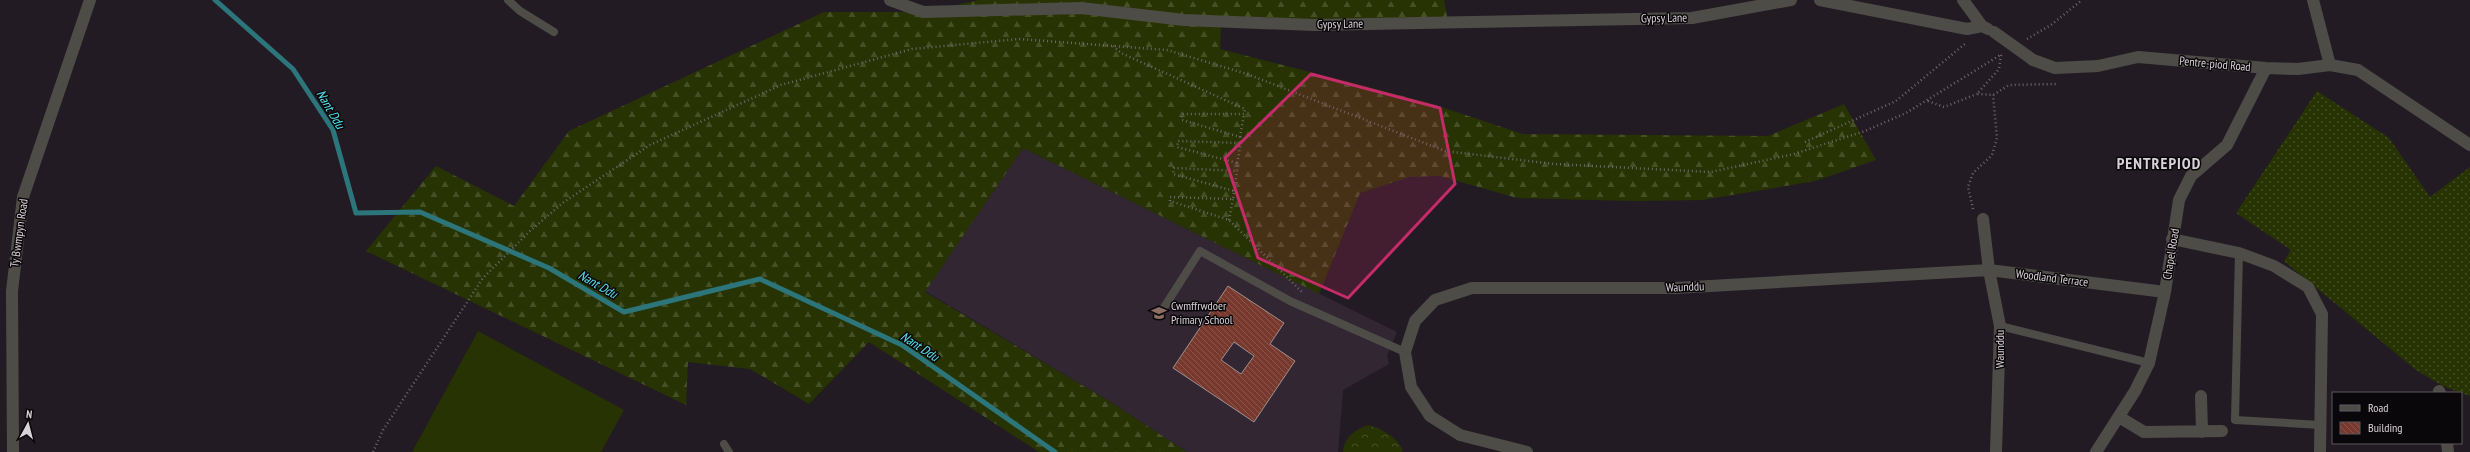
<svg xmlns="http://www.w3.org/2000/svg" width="2470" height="452" viewBox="0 0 2470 452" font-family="'PT Sans Narrow',sans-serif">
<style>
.built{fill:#322632}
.forest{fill:url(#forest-firs)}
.park{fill:url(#park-crowns)}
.garden{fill:url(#garden-dots)}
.pitch{fill:#273302}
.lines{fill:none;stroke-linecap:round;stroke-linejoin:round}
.stream{stroke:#2b757b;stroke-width:5}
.building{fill:url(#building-back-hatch);stroke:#9f908d;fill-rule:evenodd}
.path{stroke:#6e676e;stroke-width:2.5;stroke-dasharray:1 3;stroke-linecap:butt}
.lane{stroke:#4e4c47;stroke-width:8}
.street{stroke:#4e4c47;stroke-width:12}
.street-bridge{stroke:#4e4c47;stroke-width:12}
.marked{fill:#c42b68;fill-opacity:0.2;stroke:#c42b68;stroke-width:3;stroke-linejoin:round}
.labels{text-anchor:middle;stroke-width:3;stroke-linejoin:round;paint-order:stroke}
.street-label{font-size:12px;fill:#d8d3d8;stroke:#0a070a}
.poi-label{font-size:12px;fill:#d8d3d8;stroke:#0a070a;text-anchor:start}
.water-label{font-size:13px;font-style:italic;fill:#56e4ef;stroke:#0a070a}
.district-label{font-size:16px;font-weight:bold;letter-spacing:1px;fill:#d8d3d8;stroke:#0a070a}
</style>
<defs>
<pattern id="forest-firs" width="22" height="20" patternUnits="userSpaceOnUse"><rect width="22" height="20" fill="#273302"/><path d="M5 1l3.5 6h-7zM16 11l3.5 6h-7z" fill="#465026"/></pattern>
<pattern id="park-crowns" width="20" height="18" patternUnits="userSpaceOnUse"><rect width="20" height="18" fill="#273302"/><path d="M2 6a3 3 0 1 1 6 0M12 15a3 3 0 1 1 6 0" fill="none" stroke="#465026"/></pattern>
<pattern id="garden-dots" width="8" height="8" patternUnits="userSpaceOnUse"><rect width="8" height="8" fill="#273302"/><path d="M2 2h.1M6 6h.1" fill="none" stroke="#465026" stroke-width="1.8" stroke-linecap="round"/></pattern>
<pattern id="building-back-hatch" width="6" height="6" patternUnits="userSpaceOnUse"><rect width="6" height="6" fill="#77392d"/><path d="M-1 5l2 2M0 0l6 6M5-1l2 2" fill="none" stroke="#8a554b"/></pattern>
</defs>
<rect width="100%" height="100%" fill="#231b23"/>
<path class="built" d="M1023 148 1397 332 1387 356 1389 364 1343 390 1338 452H1187L1109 401 925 291Z"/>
<path class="forest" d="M979 0H1444L1448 22H1221L1220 49 1426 102 1523 134 1768 136 1844 104 1876 160 1815 181 1702 200 1636 201 1517 198 1440 176 1409 177 1360 193 1319 294 1023 148 925 292 1109 401 1187 452H1039L869 342 809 404 750 369 688 362 686 405 366 251 436 166 514 206 569 131 824 12H923Z"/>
<path class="park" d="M1369 425C1384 430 1395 436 1403 450L1402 452H1343C1344 437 1356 429 1369 425Z"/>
<path class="garden" d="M2317 91 2389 138 2430 197 2470 167V396L2443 386 2416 370 2284 261 2291 250 2236 213Z"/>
<path class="pitch" d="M478 331 624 410 601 452H412Z"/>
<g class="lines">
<path class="stream" d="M215 0 293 69 333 130 356 213 420 212 549 268 624 312 760 279 902 345 1055 452"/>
</g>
<path class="building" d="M1228 286 1284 323 1270 344 1295 361 1254 422 1173 368ZM1234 342 1254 356 1241 374 1221 360Z"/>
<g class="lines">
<path class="path" d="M2027 39 2051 25 2082 0
M1113 46 1121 53 1245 109 1244 114H1182V120L1240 137 1241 143 1178 141 1177 147 1237 163V171L1174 168 1173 174 1234 191 1233 199 1170 197V201L1229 220 1302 292
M2001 55 1999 69 1977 94 1993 95 2009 85 2057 84
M1928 101 1944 107 1977 94
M1240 137 1244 114
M1805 142 1896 101 1966 43
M1237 163 1241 143
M1234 191 1237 171
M1973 209 1968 187 1973 173 1992 155 1997 138 1993 95
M1229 220 1233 199
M373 452 383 430 483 278 530 231 564 202 650 145 781 85 912 49 1019 39 1167 50 1247 74 1445 151 1554 164 1711 172 1794 154 1865 131 1906 113 2002 54"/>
<path class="lane" d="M508 0 520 11 554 32
M2239 253 2235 420 2321 425
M1163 309 1200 251 1290 301 1405 352
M2000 326 2149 363
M724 444 729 452"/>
<path class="street" d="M890 0 923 12 1081 8 1184 20 1314 25 1692 18 1791 0
M1820 0 1967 29 1982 26
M1963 0 1982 26 1988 29
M2313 0 2330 65
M2033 60 2055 68 2098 66 2138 57 2266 68 2298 69 2330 65 2358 70 2470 145
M1983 219 1989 270 2165 292
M2172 239 2239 253 2274 266 2308 287 2322 314 2320 452
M2439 391 2440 393
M2201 396 2202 432
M2119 417 2144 432 2222 431
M2447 443 2448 452
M13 452 12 291 23 197 90 0
M1527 452 1460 435 1430 416 1411 387 1405 352 1415 321 1435 300 1472 288H1675L1989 270 2000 326 1996 452
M2096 452 2135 391 2149 363 2165 292 2179 200 2191 176 2227 145 2266 68"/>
<path class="street-bridge" d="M1994 32 2033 60"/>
</g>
<path class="marked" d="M1311 74 1440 108 1455 184 1348 298 1258 258 1225 158Z"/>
<defs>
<g id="school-bare" transform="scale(1.2)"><path d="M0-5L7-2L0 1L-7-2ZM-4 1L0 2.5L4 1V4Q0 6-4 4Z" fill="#8d6e63" stroke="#0a070a" stroke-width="2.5" paint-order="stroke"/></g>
</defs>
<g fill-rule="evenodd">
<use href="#school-bare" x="1159" y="313"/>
</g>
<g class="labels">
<g class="street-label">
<text transform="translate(1664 18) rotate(-1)" y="4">Gypsy Lane</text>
<text transform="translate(1340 24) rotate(-1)" y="4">Gypsy Lane</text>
<text transform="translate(2215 64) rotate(5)" y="4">Pentre-piod Road</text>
<text transform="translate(19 233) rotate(-82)" y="4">Ty Bwmpyn Road</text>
<text transform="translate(2171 254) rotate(-81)" y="4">Chapel Road</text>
<text transform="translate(2052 278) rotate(7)" y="4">Woodland Terrace</text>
<text transform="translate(1685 287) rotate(-2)" y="4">Waunddu</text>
<text transform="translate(2000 349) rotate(-90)" y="4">Waunddu</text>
</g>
<g class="poi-label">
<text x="1171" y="310">Cwmffrwdoer<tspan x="1171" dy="14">Primary School</tspan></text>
</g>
<g class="water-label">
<text transform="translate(331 109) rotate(60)" y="5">Nant Ddu</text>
<text transform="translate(598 284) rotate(30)" y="5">Nant Ddu</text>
<text transform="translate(920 346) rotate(33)" y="5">Nant Ddu</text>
</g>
<g class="district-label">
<text x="2159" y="169">PENTREPIOD</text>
</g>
</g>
<rect x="2332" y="392" width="130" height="52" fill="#0a070a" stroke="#5c595c"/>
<rect x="2340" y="405" width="20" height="6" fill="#4e4c47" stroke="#5c595c"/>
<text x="2368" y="412" font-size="12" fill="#d8d3d8">Road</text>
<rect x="2340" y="422" width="20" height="12" fill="url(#building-back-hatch)" stroke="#5c595c"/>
<text x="2368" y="432" font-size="12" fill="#d8d3d8">Building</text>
<g transform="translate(28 424) rotate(7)" stroke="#0a070a" stroke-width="3" paint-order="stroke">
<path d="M0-3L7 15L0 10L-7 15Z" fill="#d8d3d8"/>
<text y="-6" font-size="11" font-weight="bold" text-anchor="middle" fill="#d8d3d8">N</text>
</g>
</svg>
